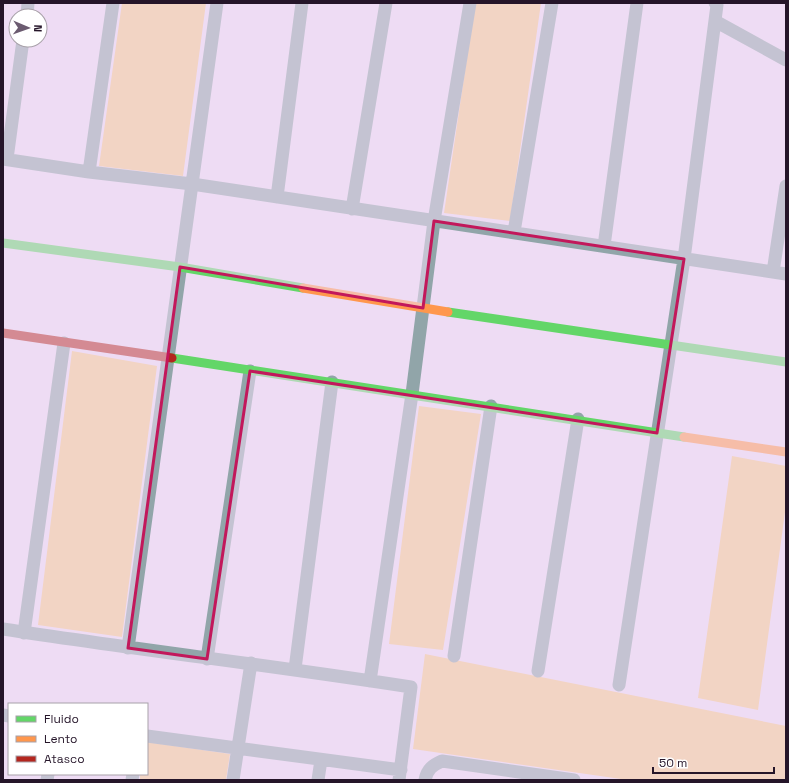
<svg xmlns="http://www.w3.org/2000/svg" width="789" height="783" viewBox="0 0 789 783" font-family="'Space Grotesk',sans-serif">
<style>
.green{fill:#f7c98a}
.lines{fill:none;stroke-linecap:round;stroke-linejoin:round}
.street{stroke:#91a5a9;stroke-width:13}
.fast{stroke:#63d668;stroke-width:9}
.slow{stroke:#ff974d;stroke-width:9}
.jam{stroke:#b3261e;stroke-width:9}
.marked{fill:none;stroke:#c2185b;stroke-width:3;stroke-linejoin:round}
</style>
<rect width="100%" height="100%" fill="#eedcf4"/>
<path class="green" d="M122 3H206L183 176 99 166Z
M475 3H541L510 221 444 213Z
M72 351 157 366 122 637 38 625Z
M419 406 481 414 443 650 389 644Z
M732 456 786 466V505L758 710 698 698Z
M425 654 786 726V780H628L413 749Z
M147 742 230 754 226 780H140V774H147Z"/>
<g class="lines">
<path class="street" d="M27 16 28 3
M715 21 786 60
M3 159 89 172 192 184 786 274
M7 159 23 40
M89 172 113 3
M277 197 302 3
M352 209 386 3
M514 232 552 3
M604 246 637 3
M773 272 786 186
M3 629C139 650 276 666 411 687L399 780
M24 633 64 343
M128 648 217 3
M454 656 491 406
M207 659 250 371
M295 669 332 382
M538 671 578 419
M370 681 412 394 434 221 470 3
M619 685 684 259 717 5 715 3
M3 715 9 716
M147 736 401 770
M47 780 48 774
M132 780 133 774
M233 780 251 663
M318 780 321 760
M425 780C427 769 433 765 442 761L574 780"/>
<path class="fast" d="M3 243 180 267 303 288
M448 312 786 362
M172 358 684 437"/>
<path class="slow" d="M303 288 448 312
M684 437 786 452"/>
<path class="jam" d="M3 333 172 358"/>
</g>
<path d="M0 0H789V783H0ZM434 221 684 259 657 433 250 371 207 659 128 648 180 267 423 308Z" fill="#eedcf4" fill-opacity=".55" fill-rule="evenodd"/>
<path class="marked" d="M434 221 684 259 657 433 250 371 207 659 128 648 180 267 423 308Z"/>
<rect width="789" height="783" fill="none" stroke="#251529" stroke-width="8"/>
<rect x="8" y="703" width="140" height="72" fill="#ffffff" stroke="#a8a1a9"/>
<rect x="16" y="716" width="20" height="6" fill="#63d668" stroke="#a8a1a9"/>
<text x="44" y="723" font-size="12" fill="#251529">Fluido</text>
<rect x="16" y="736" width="20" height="6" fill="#ff974d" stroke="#a8a1a9"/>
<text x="44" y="743" font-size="12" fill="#251529">Lento</text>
<rect x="16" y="756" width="20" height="6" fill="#b3261e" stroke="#a8a1a9"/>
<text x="44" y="763" font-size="12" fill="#251529">Atasco</text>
<g transform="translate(28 28) rotate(92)"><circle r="19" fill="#ffffff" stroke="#a8a1a9"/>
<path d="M0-3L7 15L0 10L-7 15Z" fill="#6b5b70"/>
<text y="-6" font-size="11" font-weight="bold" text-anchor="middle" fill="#251529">N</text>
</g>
<path d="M653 767v6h121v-6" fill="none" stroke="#251529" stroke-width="2"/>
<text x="659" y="767" font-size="12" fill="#251529" stroke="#ffffff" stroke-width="3" paint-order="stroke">50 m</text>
</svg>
